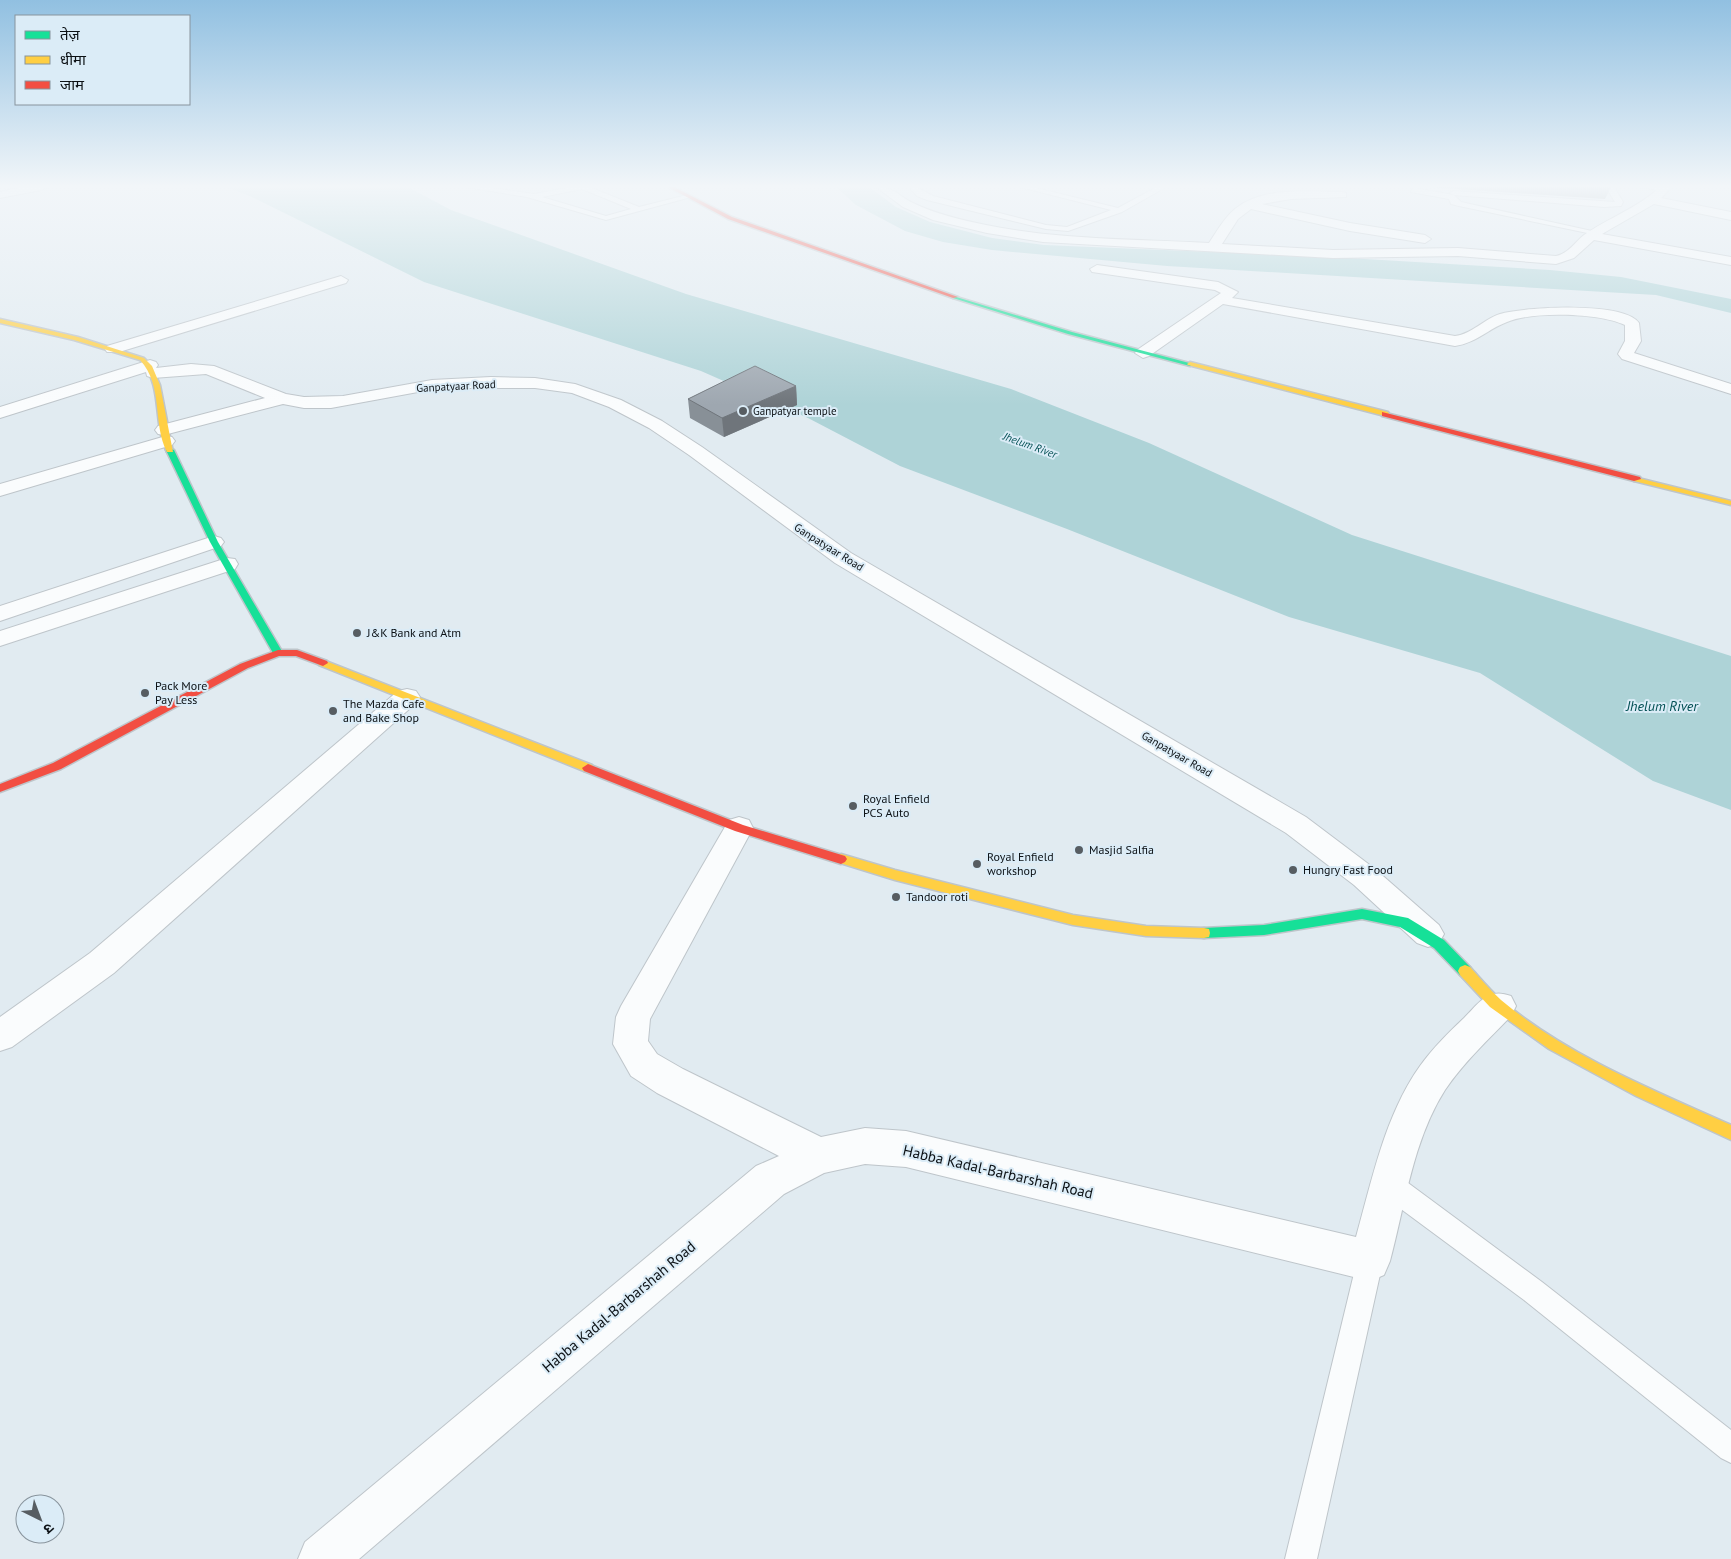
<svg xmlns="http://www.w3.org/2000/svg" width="1731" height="1559" viewBox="0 0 1731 1559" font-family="'PT Sans','Noto Sans Devanagari',sans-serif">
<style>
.water{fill:#aed3d7}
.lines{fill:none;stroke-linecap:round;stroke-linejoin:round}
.lane-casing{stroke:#bec5ca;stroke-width:2}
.street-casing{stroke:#bec5ca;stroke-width:2}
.fast-casing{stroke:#bec5ca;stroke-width:3}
.slow-casing{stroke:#bec5ca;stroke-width:3}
.jam-casing{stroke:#bec5ca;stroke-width:3}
.lane{fill:#fafcfd;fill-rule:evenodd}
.street{fill:#fafcfd;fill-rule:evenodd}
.fast{fill:#16e098;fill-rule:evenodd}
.slow{fill:#ffcf43;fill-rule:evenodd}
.jam{fill:#f24e42;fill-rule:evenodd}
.wall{fill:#889097}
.shaded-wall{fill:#6f757b}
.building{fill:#9ea7b0;stroke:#6f757b}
.poi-dot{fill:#575d62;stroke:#dbecf7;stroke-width:2}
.labels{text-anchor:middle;stroke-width:4;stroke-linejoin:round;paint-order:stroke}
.far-street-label{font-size:11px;fill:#0c1115;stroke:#dbecf7}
.far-poi-label{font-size:11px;fill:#0c1115;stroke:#dbecf7;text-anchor:start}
.far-water-label{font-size:11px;font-style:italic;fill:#024f53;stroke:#dbecf7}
.poi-label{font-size:12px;fill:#0c1115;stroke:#dbecf7;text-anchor:start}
.water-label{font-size:14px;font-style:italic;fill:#024f53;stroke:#dbecf7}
.near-street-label{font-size:15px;fill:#0c1115;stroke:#dbecf7}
</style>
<rect width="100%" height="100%" fill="#e1ebf1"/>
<path class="water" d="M227 187H408L451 210 686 294 1011 389 1149 443 1352 535 1731 656V810L1653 781 1480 673 1289 617 1067 529 900 466 808 418 701 371 424 282 252 197Z
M836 187H869L896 207 930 222 992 238 1044 245 1331 257 1550 270 1621 277 1731 299V313L1656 295 1167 266 992 250 943 242 905 231 856 205Z"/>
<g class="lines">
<g class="lane-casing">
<path id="lane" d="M466 187H485L534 194 571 187H589L639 207 687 195 691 197 606 220 527 197ZM582 189 631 209 606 216 542 197Z
M909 187H916L933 196 1046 225 1067 227 1111 210 1020 187H1032L1118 208 1157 187H1166L1122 212 1068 231 1046 229 927 200 917 196Z
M1606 187H1614L1623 202 1621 206 1604 207 1454 195 1450 193 1454 191 1615 202Z
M1640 187H1665L1668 189 1664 191Z
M1414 188 1454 195 1461 202 1601 233 1597 235 1459 206 1451 204 1449 199 1411 192Z
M1391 1174 1400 1177 1542 1282 1731 1430V1463L1721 1458 1524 1300 1382 1195 1379 1186 1382 1177Z
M1370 1248 1379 1252 1383 1261 1317 1559H1285L1357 1261 1361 1252Z"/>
</g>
<g class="street-casing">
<path id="street" d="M23 187H47L41 190 0 198V192Z
M876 187C895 187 898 196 913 203 936 214 961 220 986 225 1059 240 1135 239 1209 243 1217 231 1224 218 1235 209 1263 186 1309 192 1342 192L1346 193V197L1291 199 1262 204 1350 223 1425 235 1431 239 1425 243 1350 231 1251 209 1238 219 1222 244 1333 250 1458 248 1556 256C1568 254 1575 242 1584 235 1608 218 1638 208 1660 187H1672L1661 198 1731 212V220L1654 204 1602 234 1731 257V265L1594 240 1574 258 1556 264 1458 256 1333 258 1043 242 987 233 933 220 903 207Z
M1097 265 1218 282 1238 292 1232 298 1455 336C1472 334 1484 319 1500 314 1524 307 1624 301 1639 323L1641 341 1634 353 1731 384V394L1622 359 1618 354 1625 341V325C1599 313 1533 311 1507 322 1488 329 1476 343 1455 346L1223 304 1149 356 1143 358 1135 353 1137 350 1221 293 1215 290 1092 272 1090 269Z
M341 276 348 280 346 283 119 352H107L105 349 107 346Z
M150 360 156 362 158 365 156 368 191 364 214 366 286 394 304 397 343 396 432 380 491 377 535 378 575 384 621 400 662 421 702 447 851 553 1306 817 1375 869 1439 925 1444 934 1439 943 1428 947 1417 943 1354 885 1286 833 835 563 689 455 649 428 609 407 572 393 535 388H462L418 392 331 408H304L283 404 164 435 158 434 155 430 158 426 265 398 206 374 153 378 147 376 146 372 0 418V407Z
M166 436 172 437 175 441 172 445 0 496V484Z
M214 536 221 538 224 542 221 546 0 621V606Z
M227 558 235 559 238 564 235 569 0 646V631Z
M407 689 416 691 420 697 416 703 114 973 12 1047 0 1051V1017L90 953 398 691Z
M739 817 749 820 753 828 650 1019 648 1041 657 1054 683 1069 821 1137 865 1128 906 1131 1356 1237C1372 1180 1385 1115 1420 1066 1433 1048 1448 1033 1464 1018 1479 1003 1488 987 1511 996L1516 1006 1511 1016C1488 1040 1463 1063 1445 1090 1413 1140 1405 1205 1390 1261L1384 1275 1370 1281 906 1167 865 1164 824 1173 784 1194 359 1559H298L305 1542 756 1166 779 1156 657 1093 631 1076 613 1044 616 1017 621 1006 729 820Z"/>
</g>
<g class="fast-casing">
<path id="fast" d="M953 296 1072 332 1193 364 1190 366 1068 334 953 298Z
M167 448 174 450 218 542 283 653 281 655H275L273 653 210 542 166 450Z
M1362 909 1408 918 1444 940 1470 967 1472 971 1470 975 1465 977 1460 975 1434 948 1400 927 1362 919 1264 935 1204 938 1199 937 1198 933 1199 929 1204 928 1264 925Z"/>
</g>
<g class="slow-casing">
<path id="slow" d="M0 319 78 337 144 358 152 366 160 385 173 452H167C152 423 164 386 140 360L74 340 0 323Z
M1190 362 1388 412 1389 414 1385 416 1188 365 1187 364Z
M1634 477 1731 501V505L1634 481Z
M323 660 592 765 594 768 588 772 584 771 319 665 318 663 319 661Z
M841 854 895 870 1073 915 1146 926 1204 928 1209 929 1210 933 1209 937 1204 938 1146 936 1073 925 895 880 837 862 835 859 837 856Z
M1465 965 1470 967C1480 978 1490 990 1501 1000 1568 1056 1653 1090 1731 1125V1140L1636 1096 1549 1049 1490 1007 1460 975 1458 971 1460 967Z"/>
</g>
<g class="jam-casing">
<path id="jam" d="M668 187H674L732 217 958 297 953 298 728 219Z
M1382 412 1640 477 1641 479 1634 481 1382 416Z
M278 650H297L327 661 328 663 323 666 296 656H279L248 668 61 769 0 792V784L53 763 240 664Z
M588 764 743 825 845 856 847 859 845 862 841 864 735 831 584 771 582 768Z"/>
</g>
<use href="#lane" class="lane"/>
<use href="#street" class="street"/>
<use href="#fast" class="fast"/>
<use href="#slow" class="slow"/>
<use href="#jam" class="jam"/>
</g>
<path class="wall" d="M1426 187H1611L1605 199Z
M796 386 797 405 724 437 690 418 688 399Z"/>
<path class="shaded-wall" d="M796 386 797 405 724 437 722 418Z"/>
<path class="building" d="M755 366 796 386 722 418 688 399Z"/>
<linearGradient id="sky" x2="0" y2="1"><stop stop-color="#91c0e1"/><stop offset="0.46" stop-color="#f2f6f9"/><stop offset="1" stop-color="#f2f6f9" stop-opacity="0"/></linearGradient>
<rect width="1731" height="405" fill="url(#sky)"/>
<g class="poi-dot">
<circle cx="743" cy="411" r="5"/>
<circle cx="357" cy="633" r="5"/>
<circle cx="145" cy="693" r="5"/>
<circle cx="333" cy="711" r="5"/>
<circle cx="853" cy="806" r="5"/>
<circle cx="1079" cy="850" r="5"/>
<circle cx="977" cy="864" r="5"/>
<circle cx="1293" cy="870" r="5"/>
<circle cx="896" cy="897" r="5"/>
</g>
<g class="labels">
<g class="far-street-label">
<text transform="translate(456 386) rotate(-3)" y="4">Ganpatyaar Road</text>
<text transform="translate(829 547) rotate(32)" y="4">Ganpatyaar Road</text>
<text transform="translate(1177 754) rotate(30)" y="4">Ganpatyaar Road</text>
</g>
<g class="far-poi-label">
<text x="753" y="415">Ganpatyar temple</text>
</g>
<g class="far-water-label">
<text transform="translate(1030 445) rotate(20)" y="4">Jhelum River</text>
</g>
<g class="poi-label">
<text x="367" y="637">J&amp;K Bank and Atm</text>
<text x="155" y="690">Pack More<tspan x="155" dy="14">Pay Less</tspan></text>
<text x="343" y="708">The Mazda Cafe<tspan x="343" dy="14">and Bake Shop</tspan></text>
<text x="863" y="803">Royal Enfield<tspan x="863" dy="14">PCS Auto</tspan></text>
<text x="1089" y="854">Masjid Salfia</text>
<text x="987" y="861">Royal Enfield<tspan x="987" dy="14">workshop</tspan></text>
<text x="1303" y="874">Hungry Fast Food</text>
<text x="906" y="901">Tandoor roti</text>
</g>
<g class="water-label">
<text x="1662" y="711">Jhelum River</text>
</g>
<g class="near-street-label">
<text transform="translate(998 1172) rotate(13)" y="5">Habba Kadal-Barbarshah Road</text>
<text transform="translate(619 1307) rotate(-40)" y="5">Habba Kadal-Barbarshah Road</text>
</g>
</g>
<rect x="15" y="15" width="175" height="90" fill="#dbecf7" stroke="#88949d"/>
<rect x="25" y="31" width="25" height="8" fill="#16e098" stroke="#88949d"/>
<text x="60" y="40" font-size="15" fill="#0c1115">तेज़</text>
<rect x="25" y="56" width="25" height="8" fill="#ffcf43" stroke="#88949d"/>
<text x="60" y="65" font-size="15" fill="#0c1115">धीमा</text>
<rect x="25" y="81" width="25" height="8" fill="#f24e42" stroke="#88949d"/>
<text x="60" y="90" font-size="15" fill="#0c1115">जाम</text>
<g transform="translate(40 1519) rotate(138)"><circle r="24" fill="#dbecf7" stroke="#88949d"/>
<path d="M0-4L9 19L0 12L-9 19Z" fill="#575d62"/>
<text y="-8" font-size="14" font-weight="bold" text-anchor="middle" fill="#0c1115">उ</text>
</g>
</svg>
